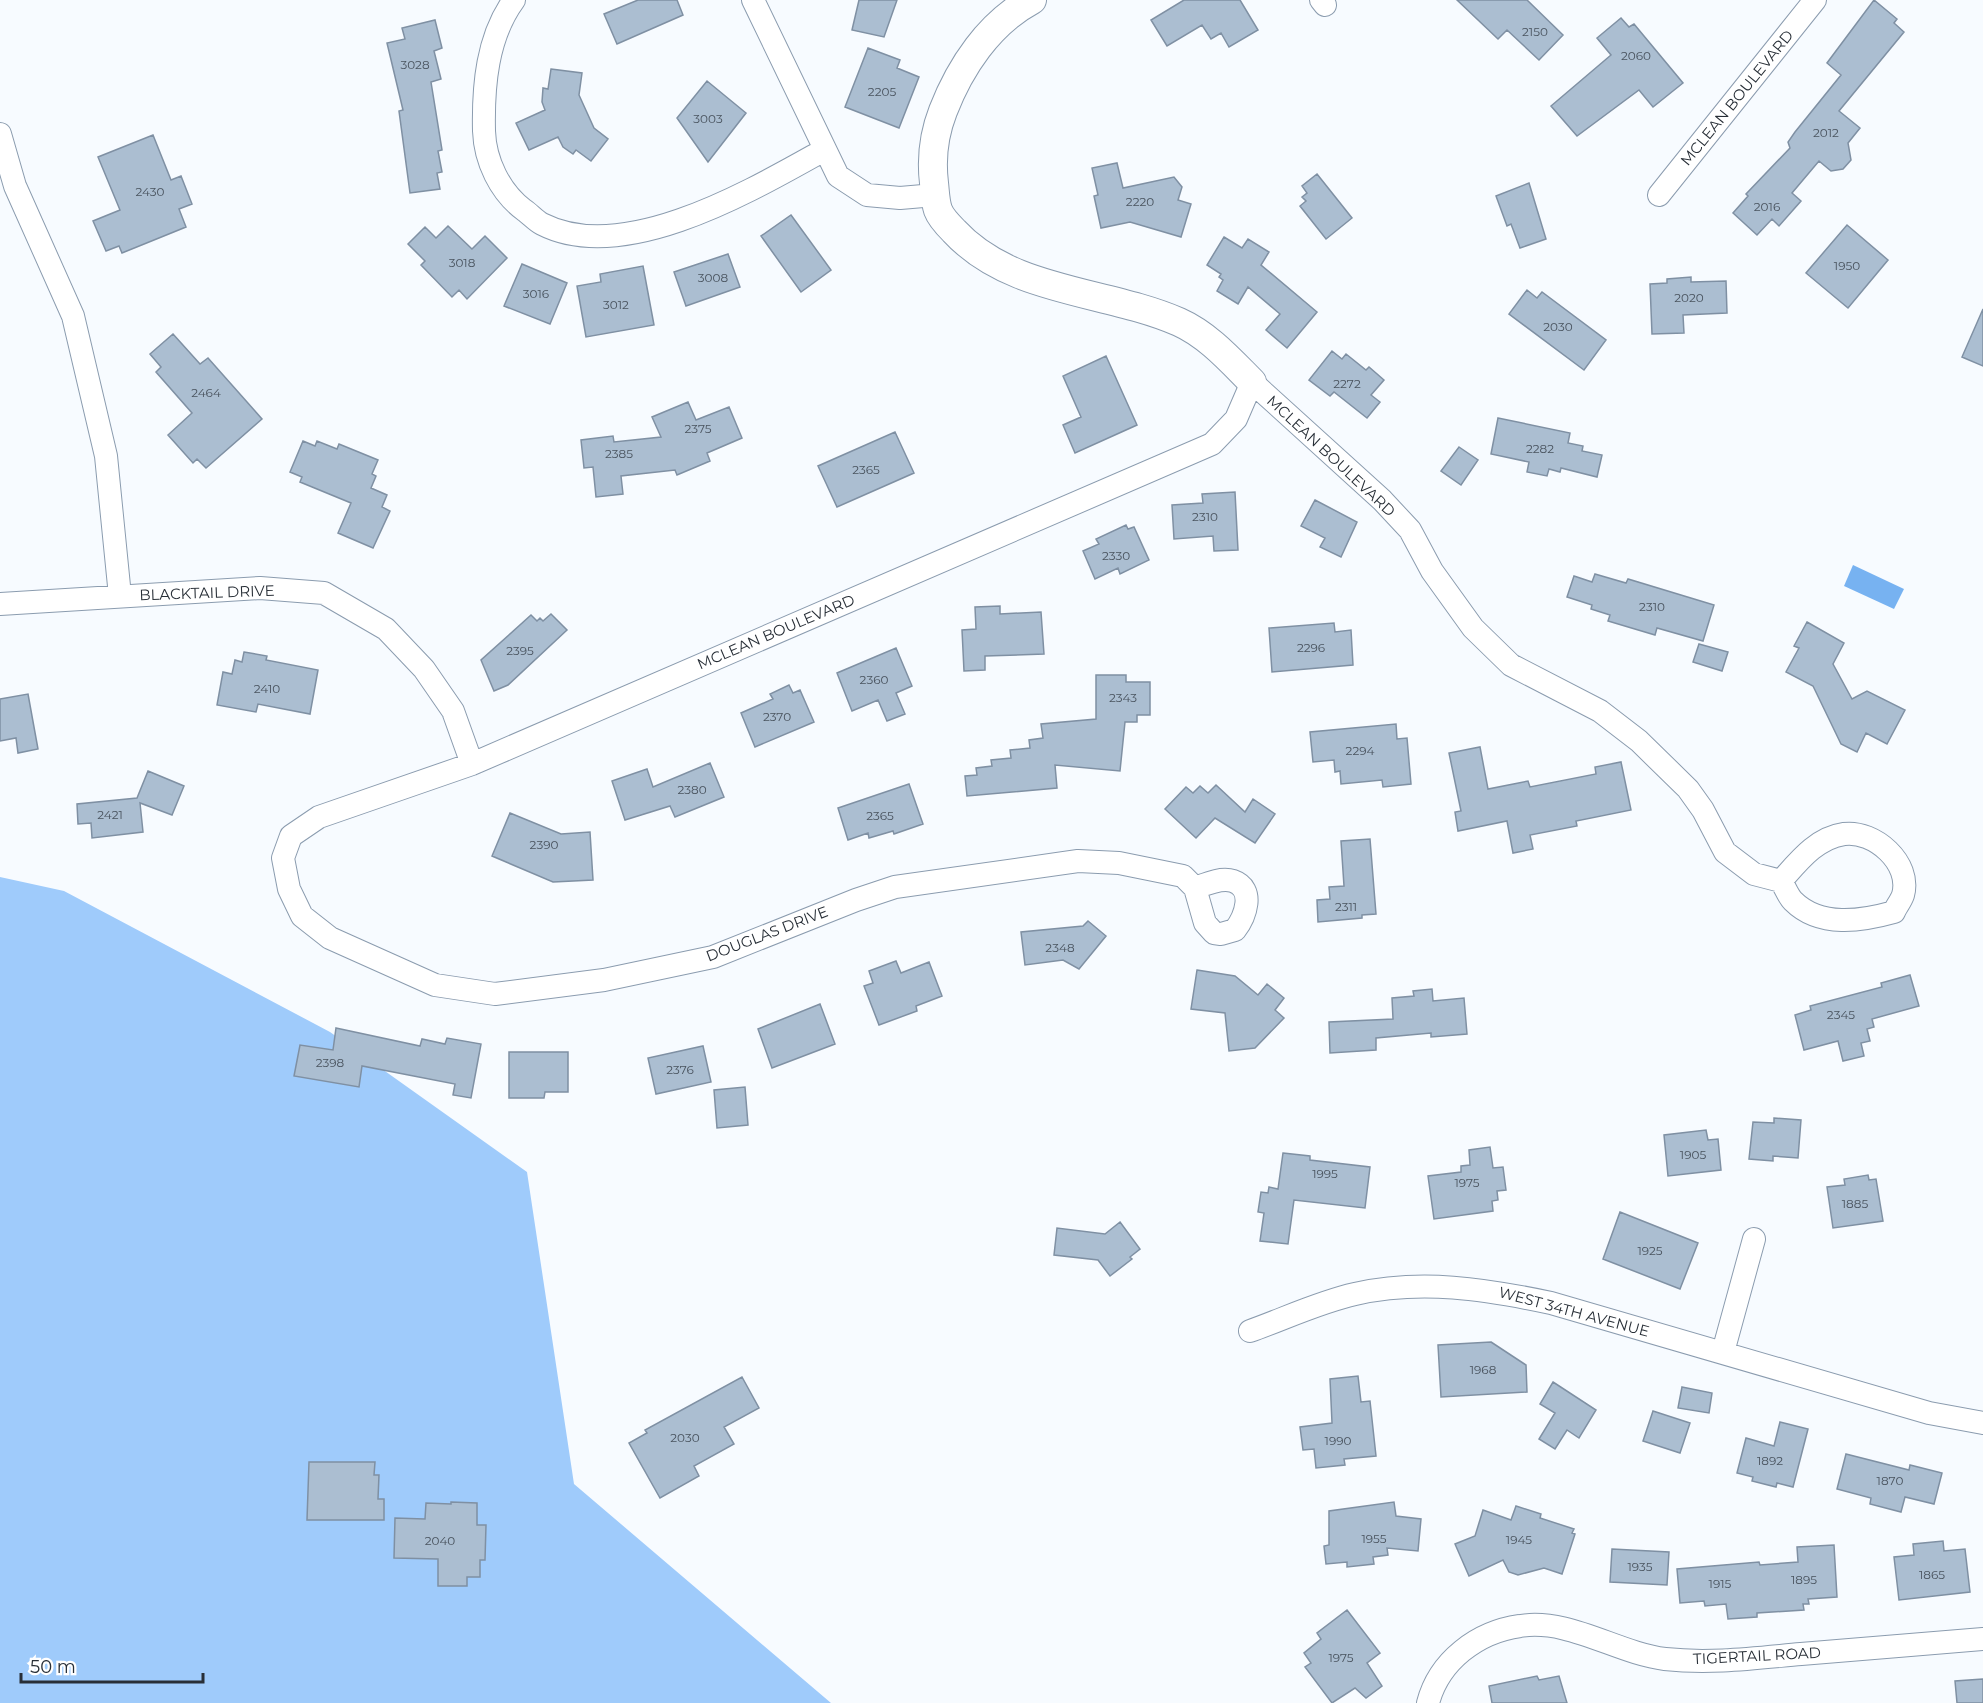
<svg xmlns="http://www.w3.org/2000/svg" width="1983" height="1703" viewBox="0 0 1983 1703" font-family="Montserrat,sans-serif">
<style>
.green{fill:#9fcbfb}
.water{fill:#77b2f1}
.building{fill:#abbed1;stroke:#7f90a3;stroke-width:1.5}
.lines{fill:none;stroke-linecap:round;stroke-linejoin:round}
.minor-casing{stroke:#8b9caf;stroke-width:24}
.tertiary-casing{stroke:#8b9caf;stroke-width:30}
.minor{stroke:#fff;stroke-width:22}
.tertiary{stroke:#fff;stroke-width:28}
.labels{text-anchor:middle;stroke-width:4.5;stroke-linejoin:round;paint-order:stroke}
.number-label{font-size:12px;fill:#49535e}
.street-label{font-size:15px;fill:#282f37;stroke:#fff}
</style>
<rect width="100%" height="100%" fill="#f7fbff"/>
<path class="green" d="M0 877 64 891 330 1032 527 1172 574 1484 831 1703H0Z"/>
<path class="water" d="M1853 565 1904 589 1894 609 1844 586Z"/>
<path class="building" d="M638 0H677L683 15 617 44 604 14Z
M859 0H897L884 37 852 30Z
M1184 0H1240L1258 30 1229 47 1221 33 1211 39 1202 25 1167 46 1151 20Z
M1457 0H1527L1563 35 1539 60 1507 30 1498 39Z
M1874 0 1897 19 1894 23 1904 32 1839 111 1860 128 1848 143 1851 160 1843 169 1831 171 1819 161 1792 193 1801 201 1779 226 1772 219 1757 235 1733 213 1748 196 1746 194 1790 148 1788 142 1795 132 1841 75 1827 63Z
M1621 18 1629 27 1634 24 1683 83 1653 107 1639 90 1577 136 1551 106 1611 55 1597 38Z
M435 20 442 48 434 51 441 79 431 82 442 150 438 151 442 172 437 173 440 189 410 193 399 111 403 110 387 43 405 39 402 28Z
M868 48 900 60 897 68 919 77 899 128 845 107Z
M551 69 582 73 579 95 594 128 608 139 591 161 576 150 573 154 563 147 558 137 529 150 516 123 545 110 542 102 543 88 548 89Z
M707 81 746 113 708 162 677 118Z
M153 135 171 180 181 176 192 204 179 209 186 227 122 253 119 246 106 251 93 221 120 210 98 157Z
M1117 163 1123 188 1174 177 1182 187 1178 200 1191 204 1181 237 1130 222 1101 228 1094 196 1098 195 1092 168Z
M1317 174 1352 218 1326 239 1300 206 1306 201 1302 197 1307 193 1302 186Z
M1529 183 1546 239 1520 248 1511 224 1507 226 1496 196Z
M791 215 831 270 801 292 761 236Z
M1847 225 1888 260 1848 308 1806 273Z
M448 226 472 249 485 236 507 258 467 299 459 290 452 297 421 265 425 261 408 244 425 227 436 238Z
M1224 237 1242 248 1248 239 1269 252 1261 265 1317 312 1287 348 1266 330 1280 314 1248 287 1238 304 1217 291 1223 280 1219 277 1221 274 1207 265Z
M728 254 740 287 686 306 674 272Z
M522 264 567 283 550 324 504 306Z
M643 266 654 325 586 337 577 286 601 282 600 274Z
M1691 277V282L1726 281 1727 313 1683 315 1684 333 1652 334 1650 284 1667 283V279Z
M1527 290 1537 298 1542 292 1606 340 1584 370 1509 314Z
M1983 309V366L1962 357Z
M173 334 200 364 208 358 262 419 206 468 197 459 193 463 168 435 192 413 156 372 161 367 150 354Z
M1332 351 1342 359 1346 354 1366 370 1369 367 1384 380 1371 395 1380 402 1367 418 1334 392 1330 396 1309 380Z
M1106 356 1137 425 1075 453 1063 425 1081 417 1063 376Z
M688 402 696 420 729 407 742 438 707 453 710 461 677 475 675 470 621 476 623 494 596 497 593 467 584 468 581 440 613 436 614 442 661 437 652 417Z
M1498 418 1570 433 1568 443 1583 446 1582 451 1602 455 1597 477 1561 468 1560 472 1549 469 1547 476 1527 472 1529 462 1491 454Z
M895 432 914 473 837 507 818 466Z
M303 441 315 446 317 441 337 449 339 444 378 460 372 474 376 476 371 488 387 495 382 507 390 511 373 548 338 533 351 503 300 482 302 477 290 472Z
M1459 447 1478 460 1461 485 1441 471Z
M1235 492 1238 550 1214 551 1213 536 1174 539 1172 505 1203 503 1202 494Z
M1315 500 1357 522 1341 557 1320 547 1325 538 1301 526Z
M1126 525 1128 529 1134 527 1149 560 1120 574 1118 568 1095 579 1083 551 1099 544 1096 539Z
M1595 574 1626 583 1628 579 1714 605 1703 641 1657 628 1655 635 1608 621 1610 615 1591 609 1592 605 1567 597 1574 576 1592 582Z
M1000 606V614L1041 612 1044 654 985 656V670L964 671 962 630 976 629 975 607Z
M551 614 567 630 508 685 494 691 481 660 531 615 537 621 540 618 543 621Z
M1807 622 1844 643 1833 664 1852 699 1867 691 1905 710 1887 744 1866 733 1857 752 1841 744 1813 686 1786 672 1799 648 1794 646Z
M1334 623 1335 632 1351 630 1353 665 1272 672 1269 628Z
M1699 644 1728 652 1722 671 1693 662Z
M896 648 912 686 896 693 905 714 887 721 878 700 852 711 837 673Z
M244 652 267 656 266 660 318 670 310 714 258 704 256 712 217 705 223 672 232 674 235 660 242 662Z
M1096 675H1126V682H1150V715H1137V722H1125L1120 771 1055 765 1057 788 967 796 965 776 977 775 976 768 992 766 991 760 1011 758 1010 750 1030 748 1029 740 1043 738 1041 724 1096 719Z
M789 685 793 693 800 690 814 722 755 747 741 713 773 699 770 694Z
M28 694 38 749 18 753 16 738 0 741V699Z
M1396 724 1397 739 1407 738 1411 784 1383 787 1382 780 1341 784 1340 771 1335 772 1334 760 1313 762 1310 732Z
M1480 747 1488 789 1528 781 1530 787 1596 774 1595 767 1621 762 1631 810 1576 821 1577 826 1530 835 1533 849 1513 853 1507 821 1458 831 1455 812 1461 811 1449 753Z
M710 763 724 797 675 817 670 806 625 820 612 781 647 769 653 787Z
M148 771 184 786 172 815 140 803 143 832 92 838 91 823 78 824 77 804 137 798Z
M909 784 923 824 894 834 893 831 869 838 868 833 848 840 838 808Z
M1216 785 1245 812 1253 799 1275 814 1255 843 1215 818 1196 838 1165 809 1186 787 1193 793 1200 786 1208 793Z
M510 813 561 834 590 832 593 880 553 882 492 856Z
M1370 839 1376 914 1362 915V918L1318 922 1317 900 1330 899 1329 887 1344 886 1341 841Z
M1088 921 1106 936 1079 969 1063 960 1025 965 1021 932 1083 926Z
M896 961 901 973 929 962 942 996 916 1006 917 1011 879 1025 864 986 873 983 869 971Z
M1197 970 1235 976 1258 995 1267 984 1284 998 1275 1010 1284 1018 1255 1048 1229 1051 1225 1013 1191 1009Z
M1910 975 1919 1006 1872 1019 1874 1027 1867 1029 1870 1041 1861 1043 1864 1056 1843 1061 1838 1041 1804 1050 1795 1015 1811 1010 1810 1006 1882 987 1881 983Z
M1432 989 1433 1001 1464 998 1467 1034 1431 1037V1033L1376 1038V1050L1330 1053 1329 1022 1393 1019 1392 998 1414 996 1413 991Z
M820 1004 835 1044 772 1068 758 1029Z
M336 1028 420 1046 422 1039 445 1044 447 1038 481 1044 471 1098 453 1095 455 1084 362 1066 359 1087 294 1076 300 1045 333 1050Z
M703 1046 711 1082 656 1094 648 1058Z
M509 1052H568V1092H545L544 1098H509Z
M745 1087 748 1125 717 1128 714 1090Z
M1774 1118 1801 1120 1798 1158 1773 1156V1161L1749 1159 1753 1122 1774 1123Z
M1706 1130 1708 1140 1718 1139 1721 1170 1668 1176 1664 1135Z
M1490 1147 1493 1168 1503 1167 1506 1190 1497 1191 1498 1200 1492 1201 1493 1211 1434 1219 1428 1176 1461 1172V1166L1470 1165 1469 1150Z
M1283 1153 1310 1156V1160L1370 1167 1365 1208 1294 1200 1288 1244 1260 1241 1264 1213 1258 1212 1261 1192 1268 1193 1269 1187 1278 1189Z
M1868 1175 1869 1180 1876 1179 1883 1221 1833 1228 1827 1187 1845 1185 1844 1179Z
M1620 1212 1698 1243 1680 1289 1603 1259Z
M1120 1222 1140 1249 1130 1257 1132 1259 1110 1276 1098 1260 1054 1255 1057 1228 1105 1234Z
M1491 1342 1526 1365 1527 1392 1441 1397 1438 1345Z
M1358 1376 1361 1402 1370 1401 1376 1456 1344 1459 1345 1465 1316 1468 1314 1449 1303 1450 1300 1427 1332 1423 1330 1379Z
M742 1377 759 1408 724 1427 734 1444 694 1466 699 1476 660 1498 629 1443 647 1433 645 1430Z
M1553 1382 1596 1410 1579 1438 1567 1430 1555 1449 1539 1439 1555 1413 1540 1404Z
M1682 1387 1712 1393 1709 1413 1678 1408Z
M1653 1411 1690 1423 1680 1453 1643 1441Z
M1780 1422 1808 1429 1793 1487 1777 1483 1776 1487 1752 1481 1753 1477 1737 1473 1746 1438 1774 1446Z
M1846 1454 1909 1470 1910 1465 1942 1473 1934 1504 1905 1497 1901 1512 1870 1504 1871 1498 1837 1489Z
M309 1462H375L374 1475H379L378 1499H384V1520H307Z
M451 1502 477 1503V1525H486L485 1560H480V1577H467V1586H438V1559L394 1558 395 1518 425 1519 426 1503 451 1504Z
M1394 1502 1396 1516 1421 1519 1418 1551 1387 1548 1388 1555 1373 1557 1374 1564 1347 1567V1562L1326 1564 1324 1546 1329 1545V1511Z
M1516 1506 1541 1514 1540 1518 1574 1529 1572 1533 1575 1534 1562 1574 1544 1568 1518 1575 1509 1572 1503 1560 1469 1576 1455 1544 1475 1536 1483 1510 1511 1520Z
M1943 1541 1944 1551 1965 1549 1970 1592 1899 1600 1894 1557 1914 1555 1913 1544Z
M1834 1545 1837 1597 1808 1599 1809 1604H1803L1804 1610 1757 1613V1617L1728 1619 1726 1604 1705 1606 1704 1601 1680 1603 1677 1569 1759 1562 1760 1565 1798 1562 1797 1547Z
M1612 1549 1669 1552 1667 1585 1610 1582Z
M1347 1610 1380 1653 1367 1663 1382 1686 1366 1698 1355 1688 1332 1703 1305 1667 1311 1663 1304 1653 1321 1639 1317 1633Z
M1537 1676 1539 1680 1559 1676 1567 1703H1492L1489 1686Z
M1983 1679V1703H1957L1955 1681Z"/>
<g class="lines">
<g class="minor-casing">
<path id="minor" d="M514 0C487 37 483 86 484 131 485 161 500 192 524 210 530 214 536 221 542 224 624 266 752 190 824 150
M753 0 838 176 867 195 900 198 935 195
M1321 0 1325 5
M0 134 15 186 73 316 106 456 120 596
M1659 195 1815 0
M0 604 260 588 324 593 386 629 424 669 453 711 472 764
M1195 888C1206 884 1221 877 1233 881 1256 889 1245 917 1235 930L1221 934 1214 933 1205 923 1195 888 1183 876 1119 863 1078 861 895 887 856 900 713 957 604 980 495 994 435 985 330 938 302 916 289 889 283 858 291 836 319 817 472 764 1212 444 1236 419 1252 382 1382 500 1410 530 1432 571 1473 628 1511 665 1600 711 1639 741 1688 789 1703 810 1725 852 1754 874 1781 881C1785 887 1788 896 1793 901 1820 928 1862 921 1894 912 1896 907 1901 901 1903 895 1912 863 1874 830 1844 834 1816 838 1798 862 1781 881
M1250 1331C1284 1319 1319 1302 1355 1294 1421 1279 1485 1289 1551 1303L1929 1413 1983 1423
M1723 1352 1754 1239
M1428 1703C1439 1661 1477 1632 1520 1626 1569 1618 1617 1653 1665 1659 1711 1664 1756 1658 1801 1654 1862 1649 1922 1644 1983 1639"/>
</g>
<g class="tertiary-casing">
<path id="tertiary" d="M1032 0C989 23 960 67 943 111 934 134 931 158 934 183 935 191 935 201 938 210 941 218 948 225 954 231 1011 293 1106 290 1179 322 1208 335 1230 360 1252 382"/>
</g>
<use href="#minor" class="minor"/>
<use href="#tertiary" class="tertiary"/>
</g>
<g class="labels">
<g class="number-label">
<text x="1535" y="36">2150</text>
<text x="1636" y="60">2060</text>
<text x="415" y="69">3028</text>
<text x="882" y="96">2205</text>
<text x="708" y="123">3003</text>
<text x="1826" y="137">2012</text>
<text x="150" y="196">2430</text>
<text x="1140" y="206">2220</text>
<text x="1767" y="211">2016</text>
<text x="462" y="267">3018</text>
<text x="1847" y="270">1950</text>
<text x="713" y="282">3008</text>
<text x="536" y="298">3016</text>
<text x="1689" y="302">2020</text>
<text x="616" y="309">3012</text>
<text x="1558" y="331">2030</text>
<text x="1347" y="388">2272</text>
<text x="206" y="397">2464</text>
<text x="698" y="433">2375</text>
<text x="1540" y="453">2282</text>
<text x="619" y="458">2385</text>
<text x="866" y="474">2365</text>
<text x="1205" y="521">2310</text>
<text x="1116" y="560">2330</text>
<text x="1652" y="611">2310</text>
<text x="1311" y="652">2296</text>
<text x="520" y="655">2395</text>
<text x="874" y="684">2360</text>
<text x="267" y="693">2410</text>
<text x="1123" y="702">2343</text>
<text x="777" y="721">2370</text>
<text x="1360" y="755">2294</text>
<text x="692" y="794">2380</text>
<text x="110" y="819">2421</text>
<text x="880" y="820">2365</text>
<text x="544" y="849">2390</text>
<text x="1346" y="911">2311</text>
<text x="1060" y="952">2348</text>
<text x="1841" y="1019">2345</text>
<text x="330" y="1067">2398</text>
<text x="680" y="1074">2376</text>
<text x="1693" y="1159">1905</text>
<text x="1325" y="1178">1995</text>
<text x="1467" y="1187">1975</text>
<text x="1855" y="1208">1885</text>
<text x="1650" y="1255">1925</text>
<text x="1483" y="1374">1968</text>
<text x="685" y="1442">2030</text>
<text x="1338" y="1445">1990</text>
<text x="1770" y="1465">1892</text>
<text x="1890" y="1485">1870</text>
<text x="1374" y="1543">1955</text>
<text x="1519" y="1544">1945</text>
<text x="440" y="1545">2040</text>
<text x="1640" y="1571">1935</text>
<text x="1932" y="1579">1865</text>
<text x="1804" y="1584">1895</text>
<text x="1720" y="1588">1915</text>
<text x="1341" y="1662">1975</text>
</g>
<g class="street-label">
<text transform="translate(1737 98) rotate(-51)" y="5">MCLEAN BOULEVARD</text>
<text transform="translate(1331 456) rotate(43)" y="5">MCLEAN BOULEVARD</text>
<text transform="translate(207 593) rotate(-2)" y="5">BLACKTAIL DRIVE</text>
<text transform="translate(776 632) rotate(-23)" y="5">MCLEAN BOULEVARD</text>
<text transform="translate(767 934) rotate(-21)" y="5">DOUGLAS DRIVE</text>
<text transform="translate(1574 1312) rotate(15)" y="5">WEST 34TH AVENUE</text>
<text transform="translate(1757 1656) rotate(-3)" y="5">TIGERTAIL ROAD</text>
</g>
</g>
<path d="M21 1673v9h182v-9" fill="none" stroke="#282f37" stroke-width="3"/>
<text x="30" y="1673" font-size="18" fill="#282f37" stroke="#ffffff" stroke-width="4.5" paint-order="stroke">50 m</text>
</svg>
